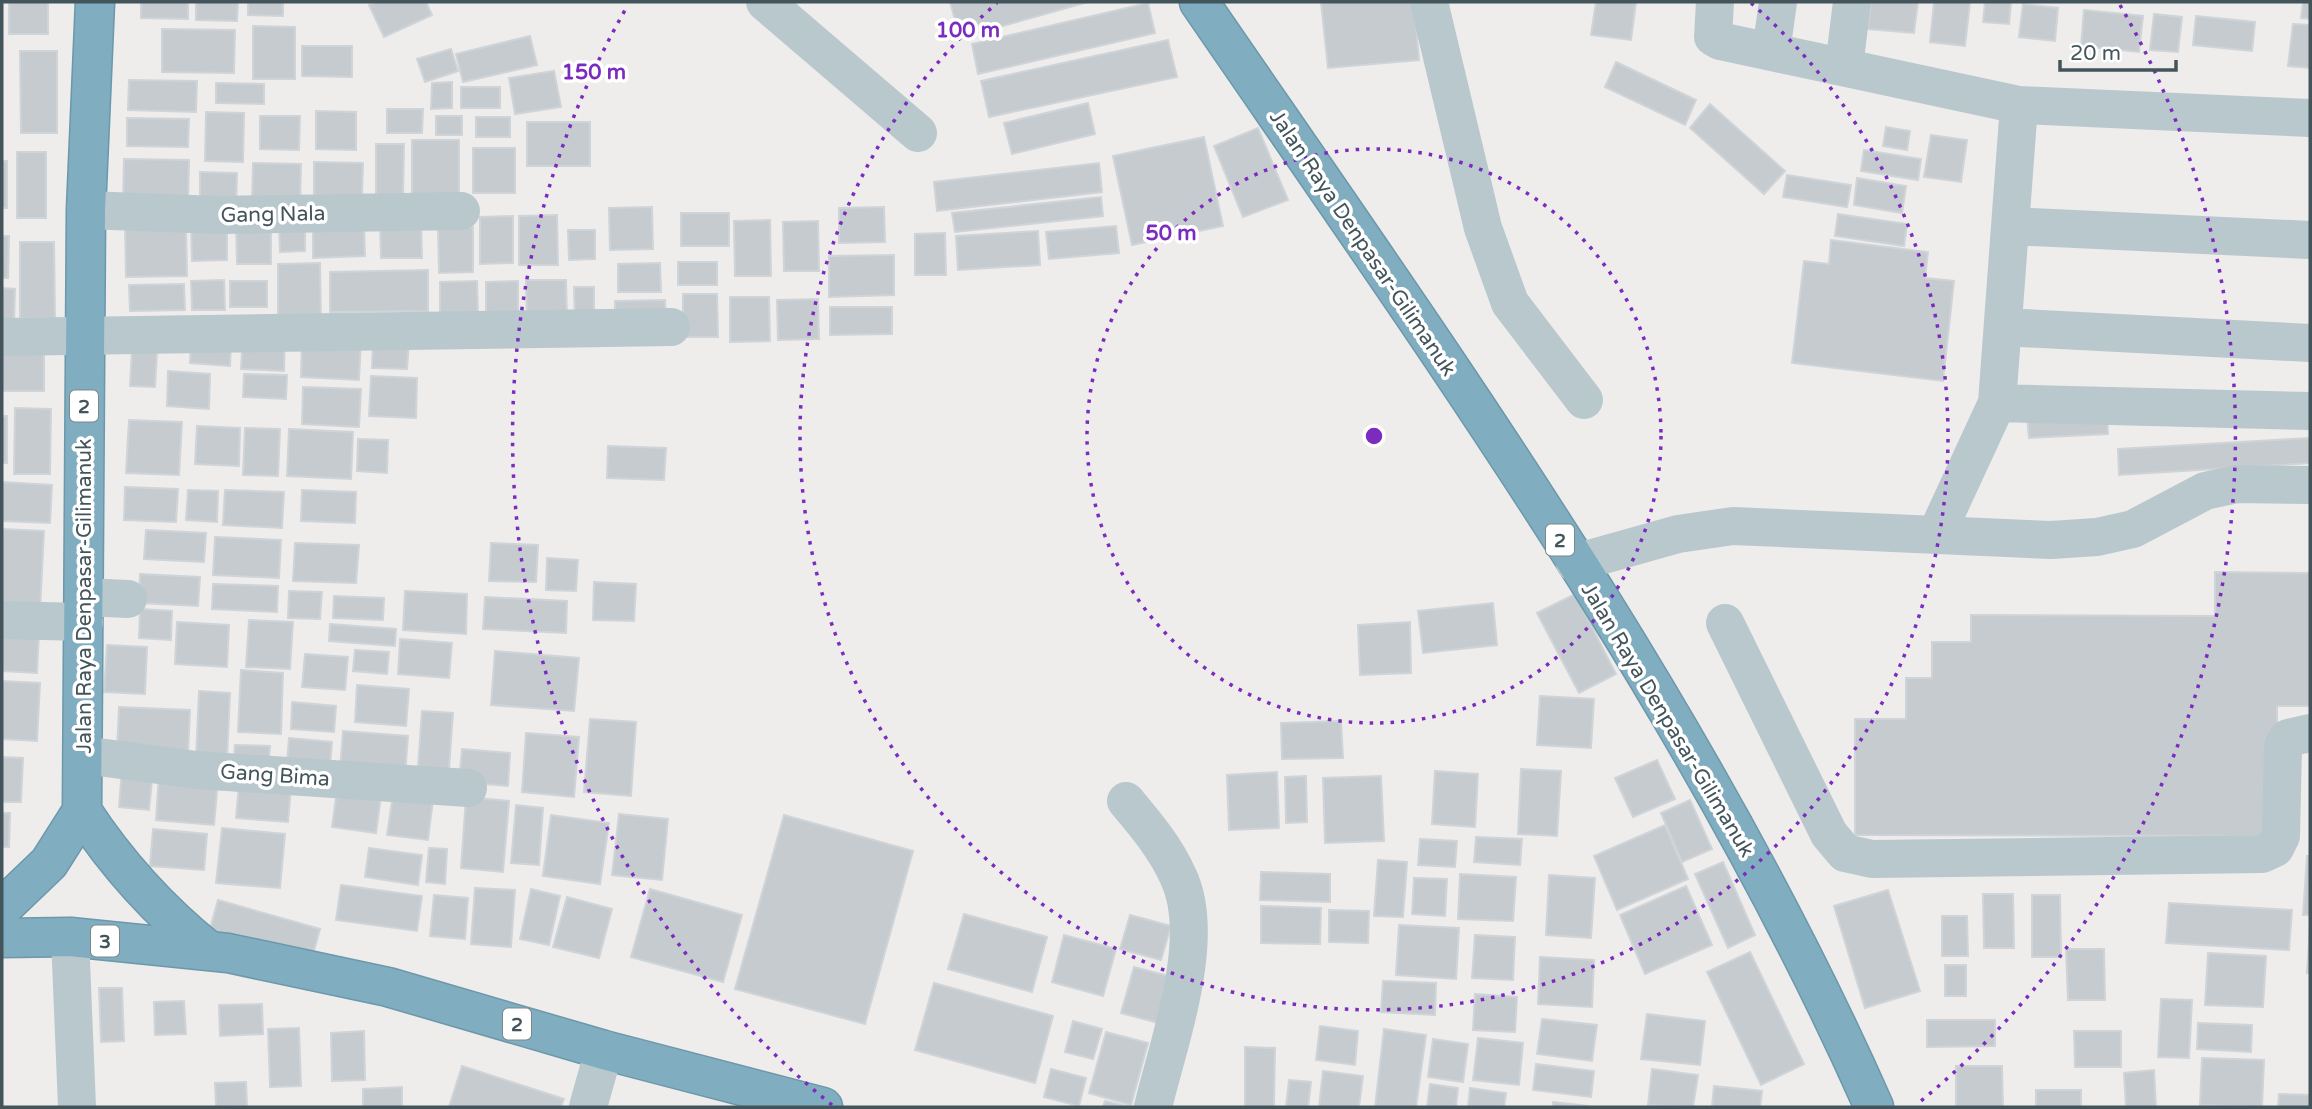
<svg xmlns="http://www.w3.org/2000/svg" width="2312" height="1109" viewBox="0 0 2312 1109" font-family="'Varela Round',sans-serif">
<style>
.building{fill:#c5cbcf;stroke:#cfd4d8;stroke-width:2}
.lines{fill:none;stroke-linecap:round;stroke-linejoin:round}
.highway-casing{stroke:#6b98aa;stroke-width:41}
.minor{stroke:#b9c8cd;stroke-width:38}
.highway{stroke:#80adbf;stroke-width:38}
.ring{fill:none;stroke:#7b2cbf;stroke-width:3.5;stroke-dasharray:3.5 7}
.labels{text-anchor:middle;stroke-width:7;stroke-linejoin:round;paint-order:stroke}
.shield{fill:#fff;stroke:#7b888c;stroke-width:2}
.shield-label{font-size:19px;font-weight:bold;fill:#43555a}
.street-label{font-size:21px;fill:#43555a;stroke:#fff}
.centre{fill:#7b2cbf;stroke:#fff;stroke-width:3.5}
.ring-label{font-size:21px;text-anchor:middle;font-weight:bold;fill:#7b2cbf;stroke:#fff;stroke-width:7;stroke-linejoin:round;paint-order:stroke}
</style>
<rect width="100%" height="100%" fill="#efecec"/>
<path class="building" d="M9 2H48V34H9Z
M141 2H188V19L141 18Z
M196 2H238L237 21 196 20Z
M248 2H283V16L248 15Z
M376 2H426L432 15 384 37 369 5Z
M950 2H1088L960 38Z
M1321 2H1414L1419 60 1328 68Z
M1596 2H1636L1631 40 1591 35Z
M1871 2H1918L1914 33 1868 29Z
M1934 2H1970L1965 46 1930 42Z
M1985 2H2011L2009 24 1983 22Z
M2303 2H2310V19L2301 18Z
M1148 3 1155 33 978 74 972 44Z
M2023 4 2058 8 2055 41 2019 37Z
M2084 10 2143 16 2139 52 2081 46Z
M2154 14 2182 17 2178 52 2150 50Z
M2196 16 2255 22 2252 51 2193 45Z
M2293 24 2310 25V68L2288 66Z
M253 26 295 27V79H253Z
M162 29 235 30 234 73 162 72Z
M530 36 537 65 463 82 456 54Z
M1168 40 1177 77 989 117 981 81Z
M302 46H352V77L302 76Z
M451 49 458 71 425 82 417 59Z
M20 51H57V133H21Z
M1616 62 1696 100 1685 125 1605 87Z
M554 71 561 107 515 114 509 78Z
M129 80 197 81 196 112 128 110Z
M452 82V108L431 109 432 83Z
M216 83 264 84V104L216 103Z
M461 87H500V108H461Z
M1088 103 1095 134 1012 154 1004 123Z
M1710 104 1785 171 1764 194 1690 128Z
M387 109H423L422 133H387Z
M316 111 356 112V150L316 149Z
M206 112 244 113 243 162 205 161Z
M260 116H300L299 150 260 149Z
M436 116H462V135H436Z
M476 117H510V137H476Z
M127 118 189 119 188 147 127 146Z
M527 122H590V166H527Z
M1886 127 1910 131 1907 150 1883 146Z
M1258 128 1288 200 1243 217 1214 146Z
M1931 135 1967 140 1961 182 1924 177Z
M1204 137 1223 226 1132 245 1113 156Z
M412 140H459V196H412Z
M376 144H404L403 198H376Z
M473 148H515V193H473Z
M1864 150 1921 159 1918 180 1861 171Z
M17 152H46V218H17Z
M124 159 189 160 188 203 123 202Z
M2 161H7V208H2Z
M314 162 363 163 362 196 314 195Z
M253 163 301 164 300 204 252 203Z
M1099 163 1102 192 937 211 934 182Z
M200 172 237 173 236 208 200 206Z
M1787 175 1851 185 1847 207 1783 197Z
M1857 178 1906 186 1902 213 1854 205Z
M1101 197 1103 216 955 232 952 213Z
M652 207 653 249 610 250 609 208Z
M884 207 885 242 839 243V208Z
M681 213H729V246H681Z
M1838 214 1907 224 1904 246 1835 236Z
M557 215 558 265H519V216Z
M513 216V263L480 264V217Z
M421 219 422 258H381L380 220Z
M770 220 771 276H735L734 221Z
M818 221 819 271H784L783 222Z
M186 224 187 276 126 277 125 225Z
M191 224H227V260L192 261Z
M236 225H271V264H237Z
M279 226H305V251L280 252Z
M364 226 365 256 313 258V227Z
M1116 226 1119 253 1049 259 1046 232Z
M473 227V272L439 273 438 228Z
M568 230H595V259L569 260Z
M1038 231 1040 265 958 270 956 236Z
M945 233 946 275H915V234Z
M2 236H9L8 278H2Z
M1831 240 1928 252 1925 278 1954 281 1943 381 1792 363 1804 261 1829 264Z
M20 242H54L55 318H20Z
M894 255V295L829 297V256Z
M678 262H717V285H678Z
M320 263 321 322H278V264Z
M660 263 661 292H618V264Z
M428 270V311L330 312V272Z
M224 280 225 310H192L191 281Z
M526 280H566L567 320 527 321Z
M230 281H267V307H230Z
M477 281 478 317 440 318V282Z
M518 281V316H486V282Z
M184 284 185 310 130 311 129 285Z
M574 287H594V321L575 322Z
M2 288 15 289 14 321H2Z
M683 294H717L718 337H683Z
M730 297H769L770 341 730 342Z
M818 299 819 339 778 340 777 300Z
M665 300 666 321 615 322V301Z
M830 307H892V334L830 335Z
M243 334 285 336 284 371 241 369Z
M302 336 361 339 359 380 301 377Z
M191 339 231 341 230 366 190 363Z
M373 340 409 341 407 369 372 368Z
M132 350 157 352 155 387 130 386Z
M2 351H44V391H2Z
M168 371 210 374 209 409 167 406Z
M244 374 287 375 286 399 243 397Z
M371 376 417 378 416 418 369 416Z
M303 387 361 389 359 427 302 424Z
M15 408 51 409 50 474H14Z
M2107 412 2108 434 2029 438 2027 416Z
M2 416H7V463H2Z
M129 420 182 422 179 475 126 473Z
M197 426 240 428 239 466 195 464Z
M245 428 280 429 278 476 243 475Z
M289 429 353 432 351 479 287 476Z
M2310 438V463L2119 475 2118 449Z
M358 439 388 440 387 473 357 471Z
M608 446 666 448 664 480 607 478Z
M2 482 52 485 50 523 2 521Z
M125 487 178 489 176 522 124 520Z
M188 490 218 491 217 522 186 520Z
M225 490 284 492 282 528 223 525Z
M302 490 356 492 355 523 301 521Z
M2 529 44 531 40 611 2 609Z
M146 530 206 533 204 562 144 559Z
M215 537 281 540 279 578 213 575Z
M295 543 359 545 356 583 293 581Z
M491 543 538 545 536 582 489 581Z
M547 558 578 560 576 591 546 590Z
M2215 572 2310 573V706H2277V836L1855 835V719H1906V678H1932V642H1971V615L2215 616Z
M140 574 200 577 198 606 139 603Z
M594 582 636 584 634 621 593 620Z
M213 584 278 586 277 612 212 609Z
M289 591 322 592 320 619 288 618Z
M405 591 467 594 466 634 403 630Z
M1575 594 1616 674 1579 693 1537 613Z
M334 596 384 598 383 620 333 618Z
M485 597 567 601 566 633 483 629Z
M1493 603 1497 645 1423 653 1418 611Z
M140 609 172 611 171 640 139 638Z
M249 620 293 622 290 669 246 667Z
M177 622 229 625 227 667 175 664Z
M1410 622 1411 673 1360 675 1358 625Z
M330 624 396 629 395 646 329 641Z
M2 631 39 633 37 673 2 671Z
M400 639 452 643 449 678 398 674Z
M107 645 147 647 145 694 104 692Z
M355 650 389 652 387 674 353 671Z
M495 651 579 658 574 711 491 705Z
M305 654 348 657 345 690 302 687Z
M241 670 283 673 281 734 238 732Z
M2 681 40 683 37 741 2 739Z
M357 685 409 689 406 726 355 722Z
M199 691 230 693 227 759 196 757Z
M1540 696 1594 699 1591 748 1537 745Z
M292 702 336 706 334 732 291 729Z
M119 707 190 710 188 754 117 751Z
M422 711 453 713 448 783 417 780Z
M590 719 636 722 631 796 584 792Z
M1341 721 1343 758 1282 759 1281 723Z
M343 731 408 736 405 775 340 770Z
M526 733 579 737 574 797 522 792Z
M289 738 332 742 330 765 287 763Z
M235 745 270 746 269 759 234 758Z
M462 749 510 753 508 786 459 782Z
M2 757 23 758 21 802H2Z
M1657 760 1675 799 1633 817 1615 778Z
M122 768 153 771 149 810 119 807Z
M1521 769 1561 771 1557 836 1518 834Z
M1435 771 1478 774 1475 827 1432 824Z
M1277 772 1279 828 1229 830 1227 775Z
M159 775 218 780 214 825 156 820Z
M1306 776 1307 822 1286 823 1285 777Z
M1381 776 1384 841 1325 843 1323 778Z
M239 784 291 788 288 822 236 818Z
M337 790 381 796 376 833 332 827Z
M393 795 433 800 428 840 387 835Z
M466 797 509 801 503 872 461 868Z
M1690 800 1712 849 1682 862 1661 813Z
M516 805 543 808 539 865 511 863Z
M2 813H10L9 847H2Z
M619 814 668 819 662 880 612 875Z
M551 815 609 823 600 884 543 876Z
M784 815 913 851 865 1024 735 989Z
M1665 825 1688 879 1617 910 1594 856Z
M222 828 285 834 280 888 216 883Z
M153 829 207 834 204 870 150 866Z
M1476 837 1522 839 1520 865 1474 862Z
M1420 839 1457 841 1455 867 1418 865Z
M369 848 422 855 418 885 365 877Z
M429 848 447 849 445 884 426 882Z
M2307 856H2310V915H2303Z
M1378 860 1407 862 1403 917 1374 916Z
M1723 862 1755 935 1728 948 1695 874Z
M1261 872 1330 874V902L1260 900Z
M1460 874 1516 877 1513 921 1458 919Z
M1549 875 1595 878 1591 938 1546 935Z
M1414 878 1447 879 1445 916 1412 914Z
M341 885 422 896 417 931 336 920Z
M1686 886 1712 945 1645 974 1620 915Z
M475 888 515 890 511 947 471 944Z
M531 889 560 896 549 945 520 939Z
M650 889 742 915 723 982 631 957Z
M1888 890 1920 991 1865 1008 1834 906Z
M1983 894H2013L2014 948H1984Z
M434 895 468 898 465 939 430 936Z
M2032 895H2060L2061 957H2032Z
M567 897 612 909 599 958 553 947Z
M218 900 320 929 310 965 208 936Z
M2169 903 2292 910 2289 950 2166 943Z
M1261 906 1321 908 1320 944 1261 943Z
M1329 910 1369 911 1368 943 1329 942Z
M964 914 1047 937 1032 992 948 969Z
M1130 915 1171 926 1161 960 1120 949Z
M1942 916H1967L1968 956H1942Z
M1399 925 1459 928 1456 979 1396 975Z
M2310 927V973H2307Z
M1064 935 1116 949 1103 996 1052 982Z
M1475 935 1515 937 1513 980 1472 978Z
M2066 949H2104L2105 1000H2068Z
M1750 952 1804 1064 1761 1085 1707 972Z
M2208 953 2266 956 2263 1007 2205 1005Z
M1540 957 1594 960 1592 1007 1538 1004Z
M1945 965H1966V996H1945Z
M1134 967 1176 978 1162 1024 1121 1013Z
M1383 981 1436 983 1435 1015 1381 1012Z
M934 983 1053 1016 1035 1083 915 1050Z
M99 988H122L124 1041 101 1042Z
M1475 994 1517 997 1515 1032 1473 1030Z
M2161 999 2192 1000 2189 1058 2158 1057Z
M184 1001 186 1034 155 1035 154 1002Z
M262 1004 263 1034 220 1036 219 1005Z
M1647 1014 1705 1021 1700 1065 1641 1059Z
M1542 1019 1597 1025 1592 1061 1537 1054Z
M1927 1020H1995V1046L1927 1047Z
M1073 1021 1102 1029 1093 1059 1065 1052Z
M2198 1023 2252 1025 2251 1052 2197 1049Z
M1320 1026 1358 1031 1355 1065 1316 1060Z
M299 1028 301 1086 270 1087 268 1029Z
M1384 1029 1426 1035 1416 1107H1375Z
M364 1031 365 1080 332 1081 331 1033Z
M2074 1031H2121V1067H2075Z
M1106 1032 1148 1043 1131 1105 1089 1093Z
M1478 1038 1523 1043 1519 1085 1473 1080Z
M1433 1039 1468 1044 1463 1082 1428 1077Z
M1245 1047 1275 1048 1274 1107H1245Z
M2202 1058 2264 1060 2262 1107 2200 1105Z
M1536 1064 1594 1071 1591 1097 1533 1090Z
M462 1066 564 1099 561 1107H449Z
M1956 1066H2002L2003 1107H1956Z
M1051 1069 1086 1078 1079 1106 1044 1097Z
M1652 1069 1698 1075 1693 1107 1648 1105Z
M2154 1070 2156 1107H2126L2124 1073Z
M1323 1071 1363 1076 1359 1107H1319Z
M1289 1080 1311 1082 1308 1107H1286Z
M246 1082 247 1106 216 1107 215 1083Z
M1430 1084 1458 1088 1456 1107H1427Z
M1714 1086 1762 1091 1760 1107H1712Z
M402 1087V1107H363V1089Z
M1470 1088 1506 1093 1504 1107H1468Z
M2036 1090H2081V1107H2036Z
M2279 1094 2310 1095V1107H2278Z
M1105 1101 1130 1107H1103Z
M1553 1102 1588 1106 1553 1107Z"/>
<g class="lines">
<g class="highway-casing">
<path id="highway" d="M1199 2C1442 356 1700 713 1874 1107
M82 811C118 866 158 910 209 951
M2 908 49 863 82 811 86 210 95 2
M2 938 70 937 228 953 388 987 604 1050 823 1107"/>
</g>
<path class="minor" d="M765 2 918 133
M1429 2 1483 228 1510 303 1584 400
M1715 2 1713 37 1720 41 2019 105 2310 118
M1771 52 1778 2
M1844 67 1852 2
M86 210 218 215 461 211
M2010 226 2310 240
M2003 327 2310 343
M2 337 671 327
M1997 403 2310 411
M1936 535 1997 403 2019 105
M1575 563 1678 534 1733 526 2051 540 2097 537 2133 529 2205 491 2237 484 2310 485
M84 597 128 599
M2 620 84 622
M1725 623 1829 834 1845 853 1872 859 2262 854 2275 848 2281 836 2283 746 2288 738 2310 733
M83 755 197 770 468 788
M1126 801C1146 825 1165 847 1178 876 1208 937 1168 1044 1153 1107
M70 937 77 1107
M588 1107 604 1050"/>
<use href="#highway" class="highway"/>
</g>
<g class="ring">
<circle cx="1374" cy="436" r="287"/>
<path d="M1751 3A574 574 0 1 1 997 3"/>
<path d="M832 1105A861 861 0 0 1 628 5M2120 5A861 861 0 0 1 1916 1105"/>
</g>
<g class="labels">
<g class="shield">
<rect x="70" y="390.5" width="28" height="31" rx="5"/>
<rect x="1546" y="524.5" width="28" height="31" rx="5"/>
<rect x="91" y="925.5" width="28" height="31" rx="5"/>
<rect x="503" y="1008.5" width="28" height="31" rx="5"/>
</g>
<g class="shield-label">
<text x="84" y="413">2</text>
<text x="1560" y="547">2</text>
<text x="105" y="948">3</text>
<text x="517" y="1031">2</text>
</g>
<g class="street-label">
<text transform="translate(273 214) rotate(-1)" y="7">Gang Nala</text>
<text transform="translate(1363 243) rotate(56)" y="7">Jalan Raya Denpasar-Gilimanuk</text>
<text transform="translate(84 596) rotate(-90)" y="7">Jalan Raya Denpasar-Gilimanuk</text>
<text transform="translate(1668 720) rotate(59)" y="7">Jalan Raya Denpasar-Gilimanuk</text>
<text transform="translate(275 775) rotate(4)" y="7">Gang Bima</text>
</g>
</g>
<circle cx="1374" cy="436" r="10" class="centre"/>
<g class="ring-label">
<text x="968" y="37">100 m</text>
<text x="594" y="79">150 m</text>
<text x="1171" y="240">50 m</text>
</g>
<rect width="2312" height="1109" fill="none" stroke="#43555a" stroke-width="7"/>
<path d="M2060 60v10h116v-10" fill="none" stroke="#43555a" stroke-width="3.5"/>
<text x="2070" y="60" font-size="21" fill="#43555a" stroke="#ffffff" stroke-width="5" paint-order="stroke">20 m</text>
</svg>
